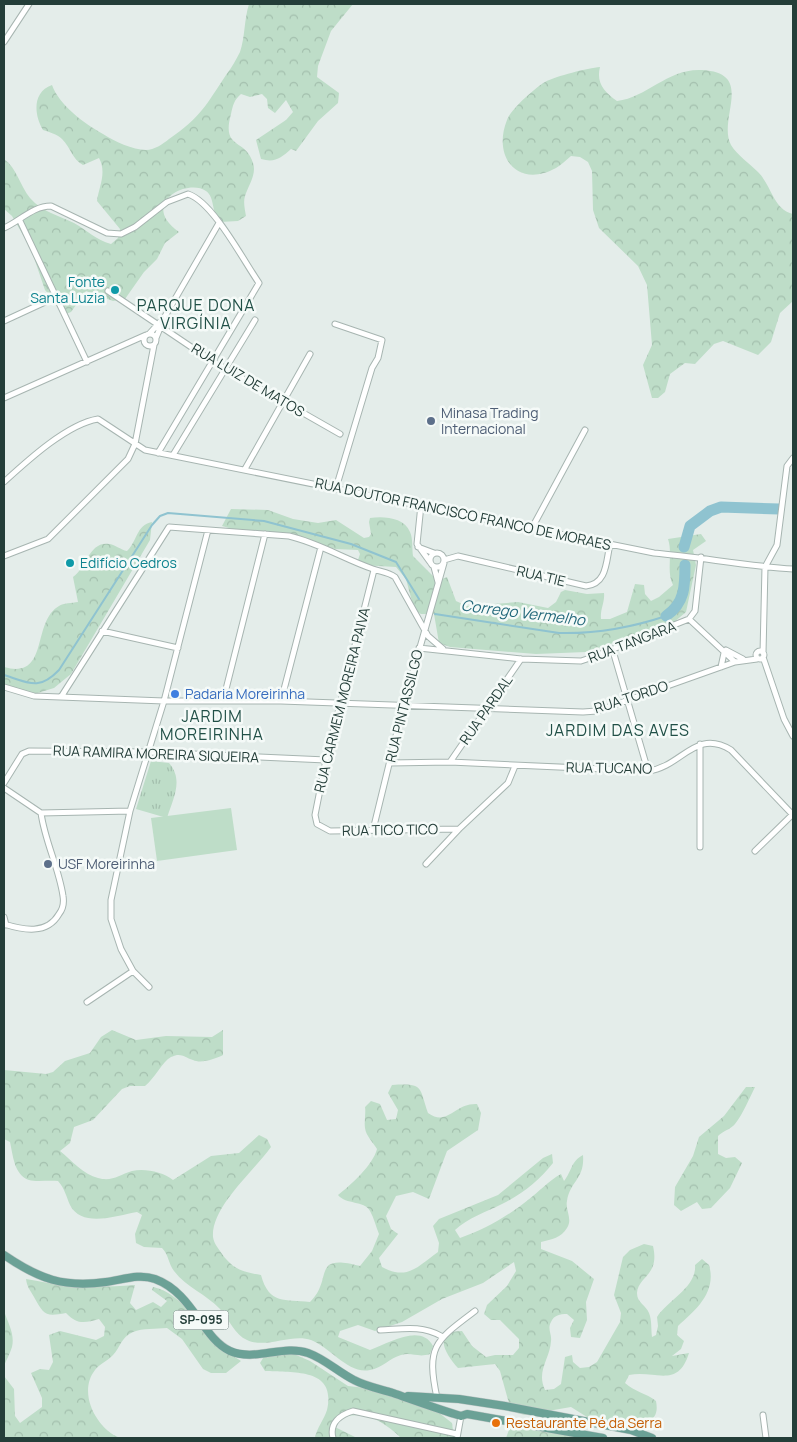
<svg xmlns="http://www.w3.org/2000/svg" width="797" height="1442" viewBox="0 0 797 1442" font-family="Manrope,sans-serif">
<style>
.grass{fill:url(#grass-tufts)}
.forest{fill:url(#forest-crowns)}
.pitch{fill:#beddc8}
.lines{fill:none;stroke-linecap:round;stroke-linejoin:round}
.stream{stroke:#8fc3d0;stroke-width:2}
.river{stroke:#8fc3d0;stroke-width:11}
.minor-casing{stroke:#a7b5b1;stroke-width:7}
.primary-casing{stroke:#c2c9c8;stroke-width:9}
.minor{stroke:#fff;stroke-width:5}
.primary{stroke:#6ba196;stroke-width:8}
.culture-dot{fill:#0f9aa8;stroke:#f5faf8;stroke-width:2}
.service-dot{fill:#5c6f8a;stroke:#f5faf8;stroke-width:2}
.shop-dot{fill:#3f7fe0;stroke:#f5faf8;stroke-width:2}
.food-dot{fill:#e8710a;stroke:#f5faf8;stroke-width:2}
.labels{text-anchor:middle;stroke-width:5;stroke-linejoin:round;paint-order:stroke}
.shield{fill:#f5faf8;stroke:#637672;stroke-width:1}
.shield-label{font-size:12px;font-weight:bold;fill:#243e39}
.culture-label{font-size:14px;fill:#0d838f;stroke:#f5faf8;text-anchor:end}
.street-label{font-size:14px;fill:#243e39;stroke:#f5faf8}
.service-label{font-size:14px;fill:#4e5e75;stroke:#f5faf8;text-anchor:start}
.shop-label{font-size:14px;fill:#366cbe;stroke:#f5faf8;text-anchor:start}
.food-label{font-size:14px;fill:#c56008;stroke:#f5faf8;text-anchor:start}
.water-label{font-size:15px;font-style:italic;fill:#206679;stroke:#f5faf8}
.quarter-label{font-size:16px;letter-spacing:1px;fill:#215047;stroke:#f5faf8}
</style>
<defs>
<pattern id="grass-tufts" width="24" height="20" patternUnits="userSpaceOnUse" patternTransform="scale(1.25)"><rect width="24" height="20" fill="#beddc8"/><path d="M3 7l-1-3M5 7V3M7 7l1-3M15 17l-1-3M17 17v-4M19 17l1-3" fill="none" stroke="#a3bfad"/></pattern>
<pattern id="forest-crowns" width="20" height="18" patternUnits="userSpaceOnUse" patternTransform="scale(1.25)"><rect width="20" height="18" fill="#beddc8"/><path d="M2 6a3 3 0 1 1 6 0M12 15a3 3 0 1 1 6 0" fill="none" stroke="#a3bfad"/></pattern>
</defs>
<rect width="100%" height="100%" fill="#e4edea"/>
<path class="grass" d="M151 761 169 763C184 780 173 799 167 818L136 809Z"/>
<path class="forest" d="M249 4H353L331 31 318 66 317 77 339 93 338 103 318 121 296 151 291 149C281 158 275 163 261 159L256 140 286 120 293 112 286 100 275 113 268 108 267 99 262 94 250 97 241 94C234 100 233 105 231 114 221 150 246 138 253 163 257 174 248 186 245 196 243 202 245 210 246 216L238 221 220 222C211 212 215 197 206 191 188 178 138 203 179 232L165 243 157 259 144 272 125 299 113 301 86 291 71 312 66 314 45 290 31 249 12 216 4 209V159C17 168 20 186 30 198 42 212 58 215 74 223 87 230 96 240 111 244L118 238 120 229 97 201C99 186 107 173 99 158L83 165C72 159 71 148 62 139 57 134 49 132 43 130 34 115 32 92 52 85 59 105 85 124 103 134 114 141 133 150 146 150 154 150 163 144 169 139 201 117 206 105 226 75 232 67 236 60 240 52 245 38 244 20 249 4Z
M600 67C596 83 604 92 617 101 648 97 668 68 702 70 756 73 717 118 731 145 737 155 750 164 758 172 772 186 773 209 793 214V301L780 313 771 342 758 355 723 341 714 344 695 364 685 363 670 374 665 392 658 398H652L643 365 652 345 647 285 638 266 599 228 593 210 592 171 588 162 580 157 571 156C566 160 561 165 556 168 518 189 492 157 507 120 510 110 536 87 545 82 556 76 588 68 600 67Z
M231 509 268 510 293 519 318 523 336 520 364 538 369 537 371 534 369 522 370 518C383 516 404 517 410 532 413 538 412 549 413 556L438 581 447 577 456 601 467 606 518 602 548 608 556 602 561 592 565 590 587 594 604 593C605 602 600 609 601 619H610L627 612 635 584 644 585 645 594 651 601 659 597 673 585C666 572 673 553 668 539L701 534 706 541 693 550 696 565 686 612 673 623 586 652 536 654 450 647 439 643 434 614H421L414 609 406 579 396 567 361 565 357 563 360 554 358 550 335 549 291 536 250 534 222 526Z
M152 522 150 540 71 674 54 688 31 695 4 685V667C50 680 31 622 59 606 63 603 72 603 78 602L73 577C86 569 89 541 109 544 114 544 121 550 127 551 137 542 136 525 152 522Z
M112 1030 136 1040 166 1036 212 1037 223 1030V1055C215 1059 201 1064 193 1060 184 1057 181 1052 171 1057 162 1062 155 1078 145 1086H130L122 1089 93 1120 74 1127 70 1143 60 1151C71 1160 84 1175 98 1178 112 1182 119 1175 132 1171 145 1168 163 1172 173 1180L211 1156 239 1153 259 1135 267 1139 271 1147C254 1171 211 1207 213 1237 214 1244 219 1249 222 1254 233 1269 242 1272 261 1275 269 1305 285 1299 310 1302 334 1279 310 1253 360 1266L372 1251 379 1234C376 1227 374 1218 370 1211 364 1200 346 1205 338 1195 351 1185 373 1165 377 1149 373 1142 366 1136 365 1128 364 1121 366 1114 365 1107L371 1101 380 1104 387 1120 396 1119 398 1110 388 1093 392 1085C424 1083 419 1087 428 1113 448 1127 454 1103 477 1104L481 1113 478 1130 447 1151 429 1199 413 1192 396 1196 386 1216 391 1229 398 1234 379 1258 382 1267C408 1281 418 1266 438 1252L439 1243 433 1226 439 1219 498 1195 543 1158 552 1154 553 1163C540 1180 521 1195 502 1204 486 1212 468 1218 455 1230L460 1238C484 1230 508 1216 528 1200 539 1192 548 1181 561 1174L564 1181C572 1171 571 1161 583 1155 585 1179 570 1181 567 1201 565 1210 573 1219 567 1228 561 1238 552 1239 541 1242V1249L572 1261 594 1279 586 1302 587 1320 580 1338 571 1337 570 1328 574 1320 567 1314C560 1314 554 1315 551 1322 547 1329 552 1334 551 1341 550 1359 536 1371 545 1390L554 1389 561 1384 565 1357 572 1355 573 1362 580 1368 589 1367 597 1362 620 1322 621 1313 614 1295 623 1257 630 1250 644 1244 653 1246C660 1276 638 1276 637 1293 637 1303 646 1305 649 1313 652 1320 651 1330 652 1337L656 1335 658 1326 657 1317C668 1300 697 1287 695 1265L702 1259 709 1265C717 1292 696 1310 678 1326L677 1335 684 1341 681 1349 672 1356 689 1353C678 1389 656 1370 629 1375L625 1383C635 1392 646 1393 656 1401 658 1412 656 1417 647 1424L629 1419 612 1426 595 1422 571 1407 525 1415 517 1413 510 1407 500 1371 495 1364 458 1368C446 1355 431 1331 462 1331L472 1346 486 1357 495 1355H513L519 1348V1339L500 1320H491L484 1314 487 1305 507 1286 516 1271 514 1262 483 1283 442 1299 402 1322 375 1331 358 1325 340 1331 338 1337 370 1350C389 1343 421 1323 433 1346L430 1354C418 1358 412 1352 401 1355 390 1358 382 1368 370 1370 349 1375 330 1347 311 1340 292 1333 266 1349 247 1340 235 1335 229 1319 220 1309 206 1294 187 1288 174 1271 168 1263 169 1255 162 1248L144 1247 136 1243 135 1234 142 1215 137 1212C118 1215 82 1229 70 1205 66 1196 65 1189 58 1181 49 1180 36 1182 29 1180 14 1175 13 1155 10 1142L4 1139V1070L46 1074 53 1072 65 1061 90 1053 101 1037Z
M746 1087H755C749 1099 743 1114 735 1124 731 1129 723 1131 718 1136V1154L726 1158 735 1157 742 1163 730 1188 711 1208 702 1209 697 1202 681 1211 674 1205 675 1187 693 1156 699 1137 724 1116Z
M26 1279C68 1287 92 1288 135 1285L130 1303 136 1310 153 1302 161 1307 167 1301 152 1290 153 1287C183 1293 200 1329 222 1348 228 1353 235 1357 241 1361L226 1373H211L203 1369 182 1339 167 1328C156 1329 143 1328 133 1332 121 1337 120 1348 113 1355 108 1361 99 1364 95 1370 77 1393 97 1429 120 1438H4V1376L14 1389 15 1416 20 1423 42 1407V1398L31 1373 40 1369 49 1370 53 1362 49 1335 60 1331 96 1340 104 1336 105 1327 99 1319C85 1323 77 1325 66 1313 45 1317 44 1315 34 1297 30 1290 27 1287 26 1279Z
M4 1311C8 1323 15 1334 12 1347 10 1354 6 1360 4 1366Z
M294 1354 310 1361 348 1386 375 1389 438 1412 452 1423 454 1438H401C381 1419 361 1408 334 1421L335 1427 357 1438H315C317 1427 324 1420 327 1410 337 1367 292 1373 265 1371L260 1363 265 1355Z
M519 1424 588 1438H506L510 1427Z"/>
<path class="pitch" d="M231 808 237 850 157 861 151 818Z"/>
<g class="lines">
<path class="stream" d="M435 614 559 633C597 634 630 628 666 616
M4 675C29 683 39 691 59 670L152 525 160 516 168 513 264 521 351 544 396 562 419 599"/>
<path class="river" d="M684 547 690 526 710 511 721 507 779 509
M666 616C685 603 685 586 685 565"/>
<g class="minor-casing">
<path id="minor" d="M4 42 29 4
M20 221 87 362
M4 228C20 221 33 206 51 206L107 233 121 234 135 227 167 202 188 194C213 202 243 260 259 283L158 453
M108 291 212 361 340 434
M4 321 56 297
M335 324 382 340 378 358 372 368 336 488
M144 340a6 6 0 1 1 12 0a6 6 0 1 1-12 0Z
M149 334 160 322
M156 338 164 318 219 223
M4 398 146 335
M173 455 255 320
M245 469 310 354
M4 482C27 461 67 424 98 419L145 450 654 553C700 557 746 566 793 569
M421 505 417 544 430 562
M532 528 585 430
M418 547 434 553
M430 560a7 7 0 1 1 14 0a7 7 0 1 1-14 0Z
M4 556 48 539 128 459 135 444 154 345
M444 560 458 556 586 586C607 584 606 562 610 544
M434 567 438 582
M374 570 326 760 315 815 317 824 330 831 459 829
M689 619 735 662 757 659
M102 631 178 648
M419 648 521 659 581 661 593 657 689 619 695 611 701 557
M726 650 743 659
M613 651 648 771
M756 655a4 4 0 1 1 8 0a4 4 0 1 1-8 0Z
M763 653 765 567 777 545 787 466 793 458
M763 657 784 719 793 736
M721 667 724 653
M4 687 34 696 164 701H281L583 712 597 711 735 662
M61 697 169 527 289 536C319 543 344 559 373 569 381 572 388 572 395 577L428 636 443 649
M223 701 265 534
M281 701 321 547
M700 744V847
M450 762 521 659
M390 763 450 762 648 771C682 767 695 728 731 750L792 814
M4 783 22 754 29 751 149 752 326 760
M4 788 41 813
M41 813 130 811
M373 830 403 707 444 563
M755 851 793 814
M426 864 459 829 508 783 515 766
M4 917 6 925
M4 924C23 930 47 935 59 914 63 909 64 902 63 896 59 868 45 842 41 813
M149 987 133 971 121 949 111 919V900L130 811 164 701 208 530
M87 1002 133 971
M380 1330C403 1329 421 1325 441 1336
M437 1398C426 1346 435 1341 475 1311
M763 1415 766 1438
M333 1438C329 1423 340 1415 353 1411L457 1434
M457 1438 461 1416"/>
</g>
<g class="primary-casing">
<path id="primary" d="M4 1255C39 1279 64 1288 106 1282 122 1280 139 1273 155 1279 193 1293 202 1338 230 1351 255 1362 283 1344 308 1353 325 1359 338 1372 354 1380 365 1386 380 1389 393 1393 416 1401 438 1409 461 1416L467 1414 603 1438
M408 1396 459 1399 505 1406 631 1430 652 1438"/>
</g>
<use href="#minor" class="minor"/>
<use href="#primary" class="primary"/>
</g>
<g class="culture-dot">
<circle cx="115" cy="290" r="5"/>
<circle cx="70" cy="563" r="5"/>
</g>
<g class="service-dot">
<circle cx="431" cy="421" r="5"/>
<circle cx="48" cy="864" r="5"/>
</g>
<circle class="shop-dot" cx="175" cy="694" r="5"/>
<circle class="food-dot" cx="496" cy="1423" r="5"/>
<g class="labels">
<rect class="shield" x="173.5" y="1310.5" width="55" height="19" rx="4"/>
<g class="shield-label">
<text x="201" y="1324">SP-095</text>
</g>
<g class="culture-label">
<text x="105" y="287">Fonte<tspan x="105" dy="16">Santa Luzia</tspan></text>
<text x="80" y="568" text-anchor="start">Edifício Cedros</text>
</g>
<g class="street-label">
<text transform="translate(248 380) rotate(31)" y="5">RUA LUIZ DE MATOS</text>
<text transform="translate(463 514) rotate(12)" y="5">RUA DOUTOR FRANCISCO FRANCO DE MORAES</text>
<text transform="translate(541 576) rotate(13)" y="5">RUA TIE</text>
<text transform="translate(632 642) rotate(-21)" y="5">RUA TANGARA</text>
<text transform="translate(631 697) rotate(-18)" y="5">RUA TORDO</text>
<text transform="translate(342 700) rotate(-76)" y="5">RUA CARMEM MOREIRA PAIVA</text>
<text transform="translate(404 706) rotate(-76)" y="5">RUA PINTASSILGO</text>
<text transform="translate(486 710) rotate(-55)" y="5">RUA PARDAL</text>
<text transform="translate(156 754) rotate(2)" y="5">RUA RAMIRA MOREIRA SIQUEIRA</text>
<text transform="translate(609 768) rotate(1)" y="5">RUA TUCANO</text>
<text transform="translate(390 830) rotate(-1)" y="5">RUA TICO TICO</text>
</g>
<g class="service-label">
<text x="441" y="418">Minasa Trading<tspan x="441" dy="16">Internacional</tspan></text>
<text x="58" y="869">USF Moreirinha</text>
</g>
<g class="shop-label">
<text x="185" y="699">Padaria Moreirinha</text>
</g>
<g class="food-label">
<text x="506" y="1428">Restaurante Pé da Serra</text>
</g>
<g class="water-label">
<text transform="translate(523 613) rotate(7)" y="5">Corrego Vermelho</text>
</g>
<g class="quarter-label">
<text x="196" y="311">PARQUE DONA<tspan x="196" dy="18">VIRGÍNIA</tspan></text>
<text x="212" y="722">JARDIM<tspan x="212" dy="18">MOREIRINHA</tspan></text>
<text x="618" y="736">JARDIM DAS AVES</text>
</g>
</g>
<rect width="797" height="1442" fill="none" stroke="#243e39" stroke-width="10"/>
</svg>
